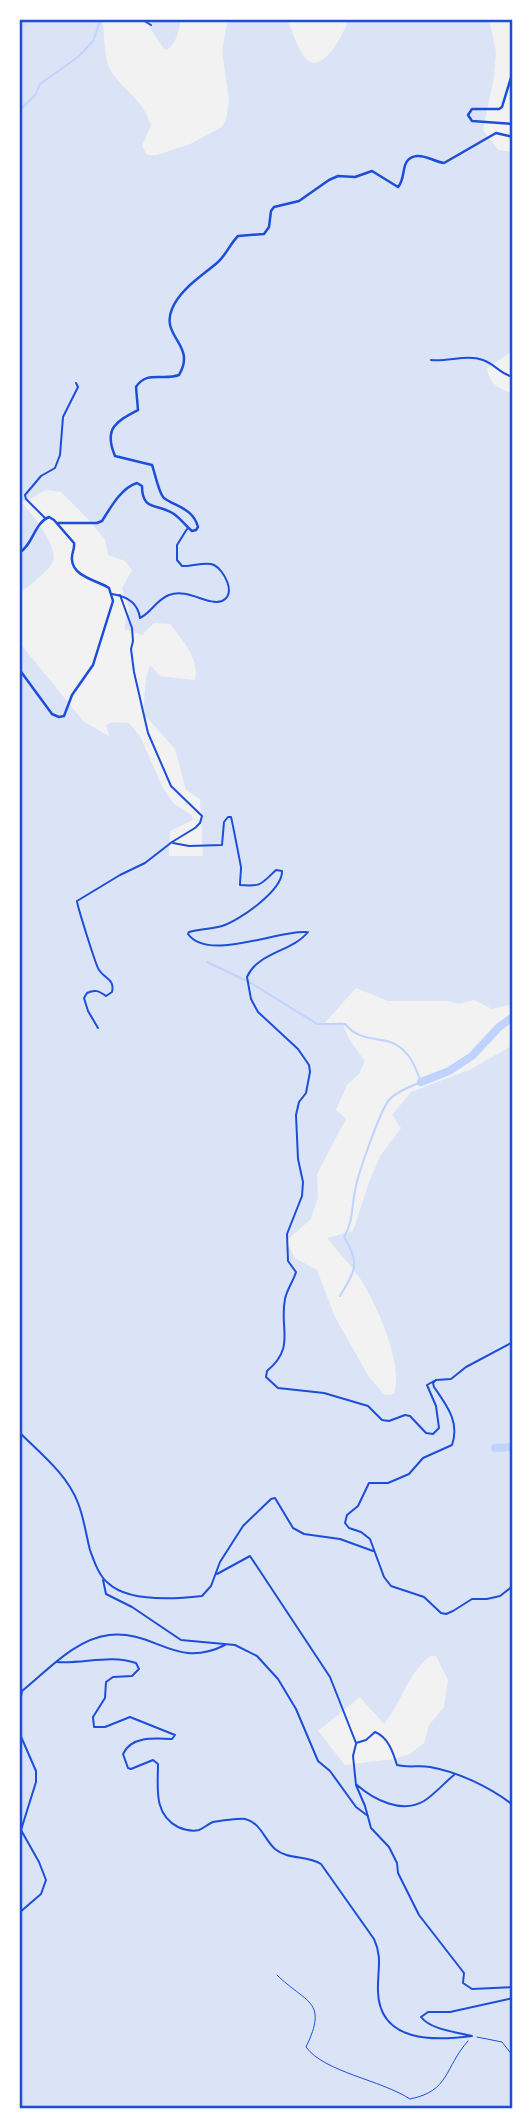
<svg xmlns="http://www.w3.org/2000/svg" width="532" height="2128" viewBox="0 0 532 2128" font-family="Figtree,sans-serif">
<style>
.green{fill:#dbe4f7;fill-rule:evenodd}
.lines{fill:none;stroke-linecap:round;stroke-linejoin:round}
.stream{stroke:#bfd3fe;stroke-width:2}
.river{stroke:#bfd3fe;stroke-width:8}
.path{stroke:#1d4ed8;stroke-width:1}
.minor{stroke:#1d4ed8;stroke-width:2}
.tertiary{stroke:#1d4ed8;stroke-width:2.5}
.neatline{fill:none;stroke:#1d4ed8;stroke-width:2.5}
</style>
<rect width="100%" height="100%" fill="#f2f2f2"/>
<path class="green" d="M19 19H102C106 38 102 62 115 77 130 96 142 99 151 125L142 146 147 155H157L190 144 222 127 226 119 229 100 222 51 228 19H287C292 30 296 45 303 55 320 80 341 37 347 24L345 19H489L496 52 494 77 483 130 498 150 513 152V351L487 368C490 385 497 387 513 394V1004L492 1009 474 1000 458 1004 448 1001H388L356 988 323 1025 342 1022 349 1039 365 1061 359 1074 347 1085 336 1110 346 1119 317 1174 318 1197 311 1219 286 1241 295 1258 317 1270 335 1317 369 1377 385 1395 394 1394C404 1367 377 1304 361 1280 351 1265 338 1252 327 1238L353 1231 368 1185 380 1156 401 1128 392 1115 411 1092 471 1069 513 1045V2109H19V642L84 722 109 736 106 725 112 722 129 723 140 736 163 788 174 804 192 815 193 820 170 831 169 856H203L200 799 186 790 175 749 143 713 146 677 150 665 160 676 195 680C200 659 182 640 170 624L154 623 142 635 124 629 129 609 122 588 132 570 125 561 108 555 105 539 87 518 61 492 46 490 22 503C32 513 59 548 53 562 49 570 28 588 19 593ZM430 1656H436L448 1680 444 1707 429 1725 424 1743 410 1754 393 1759 345 1765 318 1731 360 1697 384 1724C404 1699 405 1677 430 1656Z
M144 19H180C180 31 176 43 167 50L164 49Z"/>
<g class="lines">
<path class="stream" d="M19 111 36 94 40 84 78 57 93 41 101 19
M207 962 251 983 317 1024H345C362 1045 385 1034 401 1048 412 1057 416 1069 421 1082 410 1087 397 1091 389 1100 380 1111 357 1176 355 1191 351 1209 354 1219 344 1237 361 1264 355 1270 340 1296"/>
<path class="river" d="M421 1082 449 1071 472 1056 499 1027 513 1017
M495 1448 513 1447"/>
<path class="path" d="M19 1670 21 1685
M277 1975C305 2003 329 2000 306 2047 324 2072 381 2080 410 2099 450 2091 444 2068 468 2041
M477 2037 502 2042 513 2056"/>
<path class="minor" d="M141 19 151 25
M431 360C448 362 467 354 483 360 495 364 500 374 513 377
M45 518 26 499 25 495 41 476 55 468 60 455 63 417 78 387 76 383
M112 594C126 596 138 603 140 618 152 612 156 600 169 595 188 588 208 606 222 601 237 594 224 570 214 565 206 561 192 567 182 566L177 560V545L187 529
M173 843 189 846 222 845 224 822 228 817H231C232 820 240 862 241 867 241 873 240 879 240 885 262 887 261 884 276 870L282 871C283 890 239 921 222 926 212 929 200 929 189 932L188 934C208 962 278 930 306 932
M308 932C292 952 258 952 247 977L251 999 258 1012 298 1049 309 1065 310 1072 306 1093 299 1102 296 1115 298 1159 303 1182 302 1196 287 1234 288 1261 296 1272C293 1282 287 1289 285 1299 279 1329 296 1347 267 1371L266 1377 278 1388 324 1393 368 1406 382 1420 389 1421 405 1415 410 1416 426 1433 433 1434 439 1428 436 1406 427 1385 434 1381
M98 1028 88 1011 84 998 87 993C95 989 99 991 106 996L112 992C115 979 105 979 99 970 96 966 77 905 77 901L120 875 145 863 172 842 195 828 200 823 202 816 171 786 148 733 134 672 131 649 133 641 132 628 120 595
M513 1342 466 1367 451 1379 436 1380 433 1383 434 1387C447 1406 460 1422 452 1445L423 1458 409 1474 388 1483H369L358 1506 347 1515 345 1523 349 1528 361 1532 370 1539 384 1577 391 1586 424 1597 441 1613 446 1614 453 1611 472 1599H487L500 1596 513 1586
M19 1432C40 1453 67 1474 78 1503 84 1518 86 1535 90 1550 94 1561 99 1576 108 1583 128 1602 176 1599 202 1596L211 1586 220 1562 243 1526 271 1499 275 1498 293 1528 304 1534 340 1539 373 1551
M217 1574 250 1556 330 1677 356 1743 366 1740 375 1732C388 1737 393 1752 397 1765 408 1768 419 1765 430 1767 458 1772 490 1787 513 1805
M103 1580 106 1594 132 1607 181 1640 235 1645 257 1656 278 1679 296 1709 318 1761 330 1771 356 1807 368 1816
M57 1662C84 1664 110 1654 136 1663L139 1669 132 1676 113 1677 106 1682 105 1698 93 1717 94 1727H105L130 1717 175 1735 172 1739C155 1738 131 1736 123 1754L128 1768 131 1769 153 1760 158 1764C158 1787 153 1814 178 1827 185 1830 191 1832 199 1830 204 1828 208 1824 213 1822 218 1821 241 1818 245 1819 261 1823 264 1839 275 1849 288 1860 307 1855 321 1864L374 1939C383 1958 377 1972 378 1992 380 2043 435 2041 472 2036 457 2032 431 2030 421 2017L428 2012H450L513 1998
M19 1708 22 1691C47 1671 75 1639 109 1635 156 1630 175 1670 225 1645
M19 1732 36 1771V1782L21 1830 39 1862 46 1880 41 1894 19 1913
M356 1744 353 1756 356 1785 365 1806 371 1828 389 1847 397 1863 398 1873 419 1915 464 1973 463 1983 472 1989 513 1987
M357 1785C374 1800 402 1814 424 1801 435 1794 444 1783 454 1775"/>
<path class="tertiary" d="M513 71 502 107 499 109H472L468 115 472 121 513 124
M57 523H97L102 521C111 507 121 488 137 483L142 486C142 512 158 503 174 514 181 519 186 526 192 531L196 530 198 527C193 508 176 507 164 498 159 494 155 473 152 465L115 456C103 428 117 421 138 410L136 387C147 370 163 381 179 375 197 345 160 337 172 309 180 289 202 276 218 262 226 255 230 244 238 236L264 234 269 227 271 211 274 207 299 201 329 180 338 176 355 177 372 171 398 187C407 178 399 158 417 156 426 155 435 162 444 163L496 133 513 137
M19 553C33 545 34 523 49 517L54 520 74 543C75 549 71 554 72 560 73 577 99 581 109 588L113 601 93 665 72 695 64 716 59 717 52 714 19 669"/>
</g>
<rect width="532" height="2128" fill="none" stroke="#ffffff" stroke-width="42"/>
<rect x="21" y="21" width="490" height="2086" class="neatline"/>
</svg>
